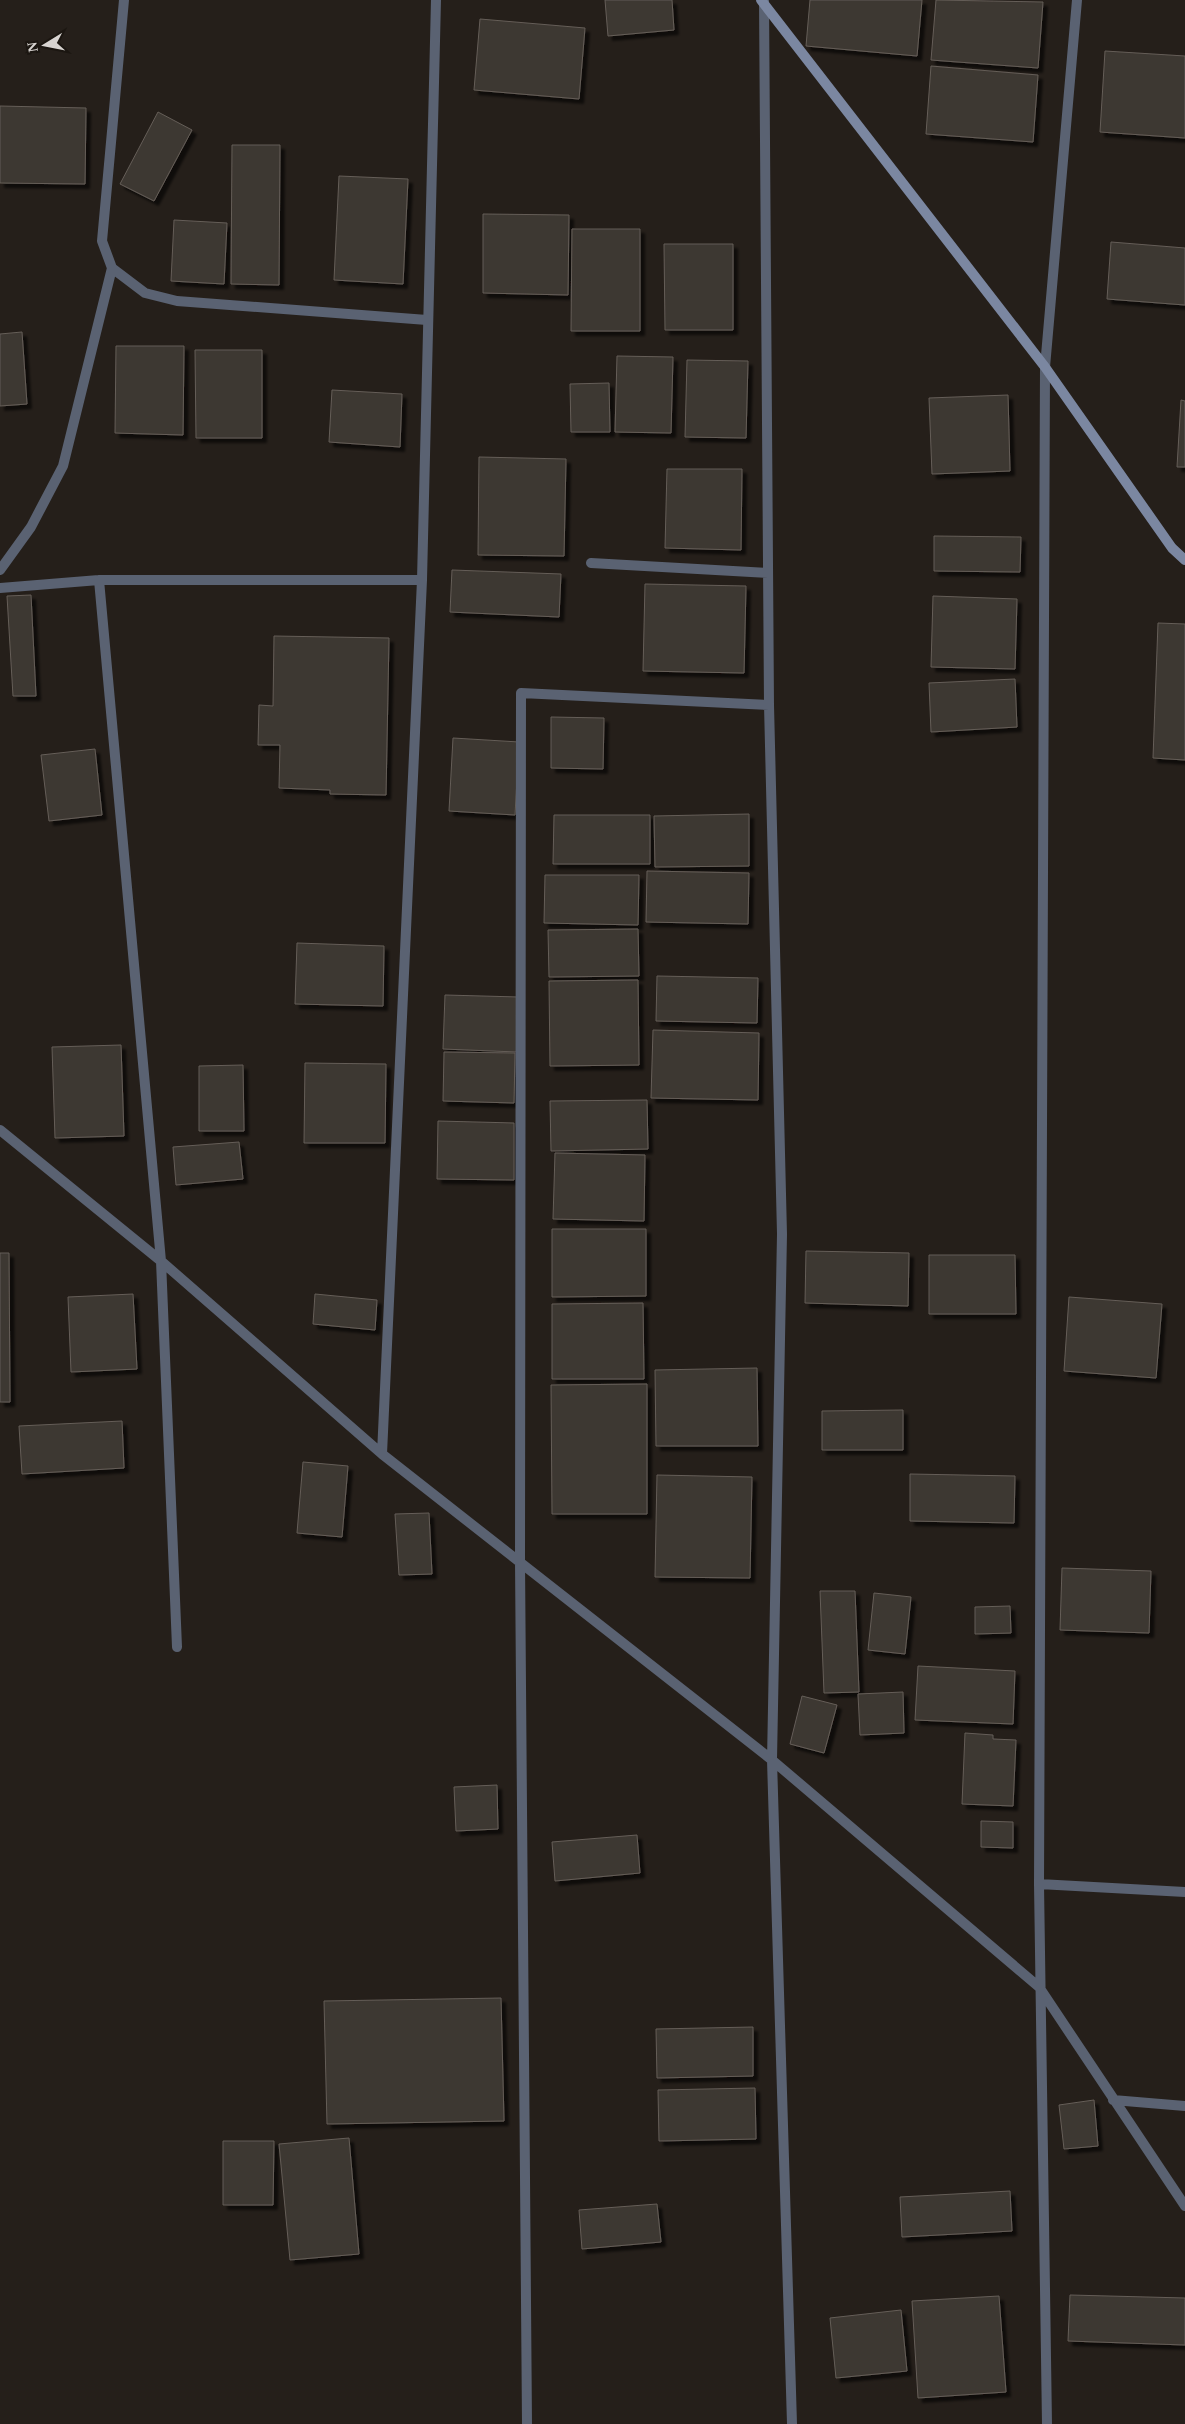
<svg xmlns="http://www.w3.org/2000/svg" width="1185" height="2424" viewBox="0 0 1185 2424" font-family="'Times New Roman',serif">
<style>
.building{fill:#3d3731;stroke:#655e58;filter:url(#shadow)}
.lines{fill:none;stroke-linecap:round;stroke-linejoin:round}
.street{stroke:#5a6272;stroke-width:10}
.secondary{stroke:#7b87a1;stroke-width:10}
</style>
<defs>
<filter id="shadow"><feDropShadow dx="4.5" dy="4.5" stdDeviation="1" flood-color="#0009"/></filter>
</defs>
<rect width="100%" height="100%" fill="#251f1a"/>
<path class="building" d="M605 0H672L674 30 608 36Z
M810 0H922L917 56 806 46Z
M936 0 1043 2 1038 68 931 60Z
M480 19 585 28 579 99 474 90Z
M1105 51 1185 56V138L1100 132Z
M931 66 1038 75 1033 142 926 134Z
M0 106 86 108 85 184 0 183Z
M158 112 192 130 154 201 120 184Z
M232 145H280L279 285 231 284Z
M339 176 408 179 403 284 334 280Z
M483 214 569 215 568 295 483 293Z
M174 220 227 223 224 284 171 281Z
M572 229H640V331H571Z
M1111 242 1185 248V305L1107 299Z
M664 244H733V330H665Z
M22 332 27 404 0 406V334Z
M116 346H184L183 435 115 433Z
M195 350H262V438H196Z
M617 356 673 357 671 433 615 432Z
M687 360 748 361 746 438 685 437Z
M609 383 610 432H571L570 384Z
M332 390 402 394 400 447 329 442Z
M1008 395 1010 471 932 474 929 398Z
M1181 400 1185 401V467H1177Z
M479 457 566 459 564 556 478 555Z
M667 469H742L741 550 665 548Z
M934 536 1021 537 1020 572 934 571Z
M452 570 561 574 559 617 450 612Z
M645 584 746 586 744 673 643 671Z
M31 595 36 696H13L7 596Z
M933 596 1017 599 1015 669 931 667Z
M1158 623 1185 624V760L1153 758Z
M274 636 389 638 386 795 330 794V790L279 788 280 745H258L259 705 273 706Z
M1015 679 1017 727 931 732 929 683Z
M551 717 604 718 603 769 551 768Z
M453 738 519 742 515 815 449 811Z
M95 749 102 815 49 821 41 755Z
M749 814V866L655 867 654 816Z
M554 815H650V864H553Z
M647 871 749 873 748 924 646 922Z
M545 875H639L638 925 544 923Z
M638 929 639 976 549 977 548 930Z
M297 943 384 946 383 1006 295 1004Z
M657 976 758 978 757 1023 656 1021Z
M638 980 639 1065 550 1066 549 981Z
M445 995 519 997 517 1052 443 1049Z
M653 1030 759 1033 758 1100 651 1098Z
M121 1045 124 1136 55 1138 52 1047Z
M444 1052 515 1053 514 1103 443 1101Z
M305 1063 386 1064 385 1143H304Z
M243 1065 244 1131H199V1066Z
M647 1100 648 1149 551 1151 550 1101Z
M438 1121 514 1123V1180L437 1179Z
M239 1142 243 1179 176 1185 173 1147Z
M555 1153 645 1155 644 1221 553 1219Z
M552 1229H646V1296L552 1297Z
M806 1251 909 1253 908 1306 805 1303Z
M0 1253H9L10 1402H0Z
M929 1255H1015L1016 1314H929Z
M133 1294 137 1369 71 1372 68 1297Z
M315 1294 377 1300 375 1330 313 1324Z
M1069 1297 1162 1304 1156 1378 1064 1371Z
M643 1303 644 1379H552V1304Z
M757 1368 758 1446H656L655 1370Z
M647 1384V1514H552L551 1385Z
M903 1410V1450H822V1411Z
M122 1421 124 1468 22 1474 19 1426Z
M303 1462 348 1466 342 1537 297 1533Z
M910 1474 1015 1476 1014 1523 910 1521Z
M657 1475 752 1477 750 1578 655 1577Z
M429 1513 432 1574 399 1575 395 1514Z
M1062 1568 1151 1571 1149 1633 1060 1630Z
M820 1591H855L859 1692 824 1693Z
M874 1593 911 1597 905 1654 868 1650Z
M1010 1606 1011 1633 975 1634V1607Z
M918 1666 1015 1671 1013 1724 915 1720Z
M903 1692 904 1733 860 1735 858 1694Z
M802 1696 837 1705 824 1753 790 1744Z
M965 1733 993 1735V1739L1016 1740 1013 1806 962 1804Z
M497 1785 498 1829 456 1831 454 1787Z
M981 1821 1013 1822V1848L981 1847Z
M637 1835 640 1873 555 1881 552 1842Z
M501 1998 504 2121 327 2124 324 2001Z
M753 2027V2076L657 2078 656 2029Z
M755 2088 756 2139 659 2141 658 2090Z
M1094 2100 1098 2146 1064 2149 1059 2105Z
M349 2138 359 2254 290 2260 279 2144Z
M223 2141H274L273 2205H223Z
M1010 2191 1012 2231 902 2237 900 2197Z
M657 2204 661 2242 582 2249 579 2210Z
M1070 2295 1185 2298V2345L1068 2341Z
M999 2296 1006 2392 918 2398 912 2301Z
M901 2310 907 2371 836 2378 830 2318Z"/>
<g class="lines">
<path class="street" d="M124 0 102 241 112 268 145 293 177 301 427 320
M764 0 769 705 782 1234 772 1760 792 2424
M591 563 768 573
M0 570 31 527 63 466 112 268
M0 588 99 580
M0 1130 161 1261 382 1454 772 1760 1039 1987 1185 2206
M382 1454 422 580 436 0
M177 1647 161 1261 99 580H422
M1039 1884 1185 1892
M1113 2100 1185 2106
M527 2424 520 1562 521 693 769 705
M1047 2424 1039 1884 1045 367 1077 0"/>
<path class="secondary" d="M761 0 1045 367 1172 548 1185 560"/>
</g>
<g transform="translate(45 45) rotate(260)" stroke="#1b1611" stroke-width="4" paint-order="stroke">
<path d="M0-4L9 19L0 12L-9 19Z" fill="#d8d4d1"/>
<text y="-8" font-size="14" font-weight="bold" text-anchor="middle" fill="#d8d4d1">N</text>
</g>
</svg>
